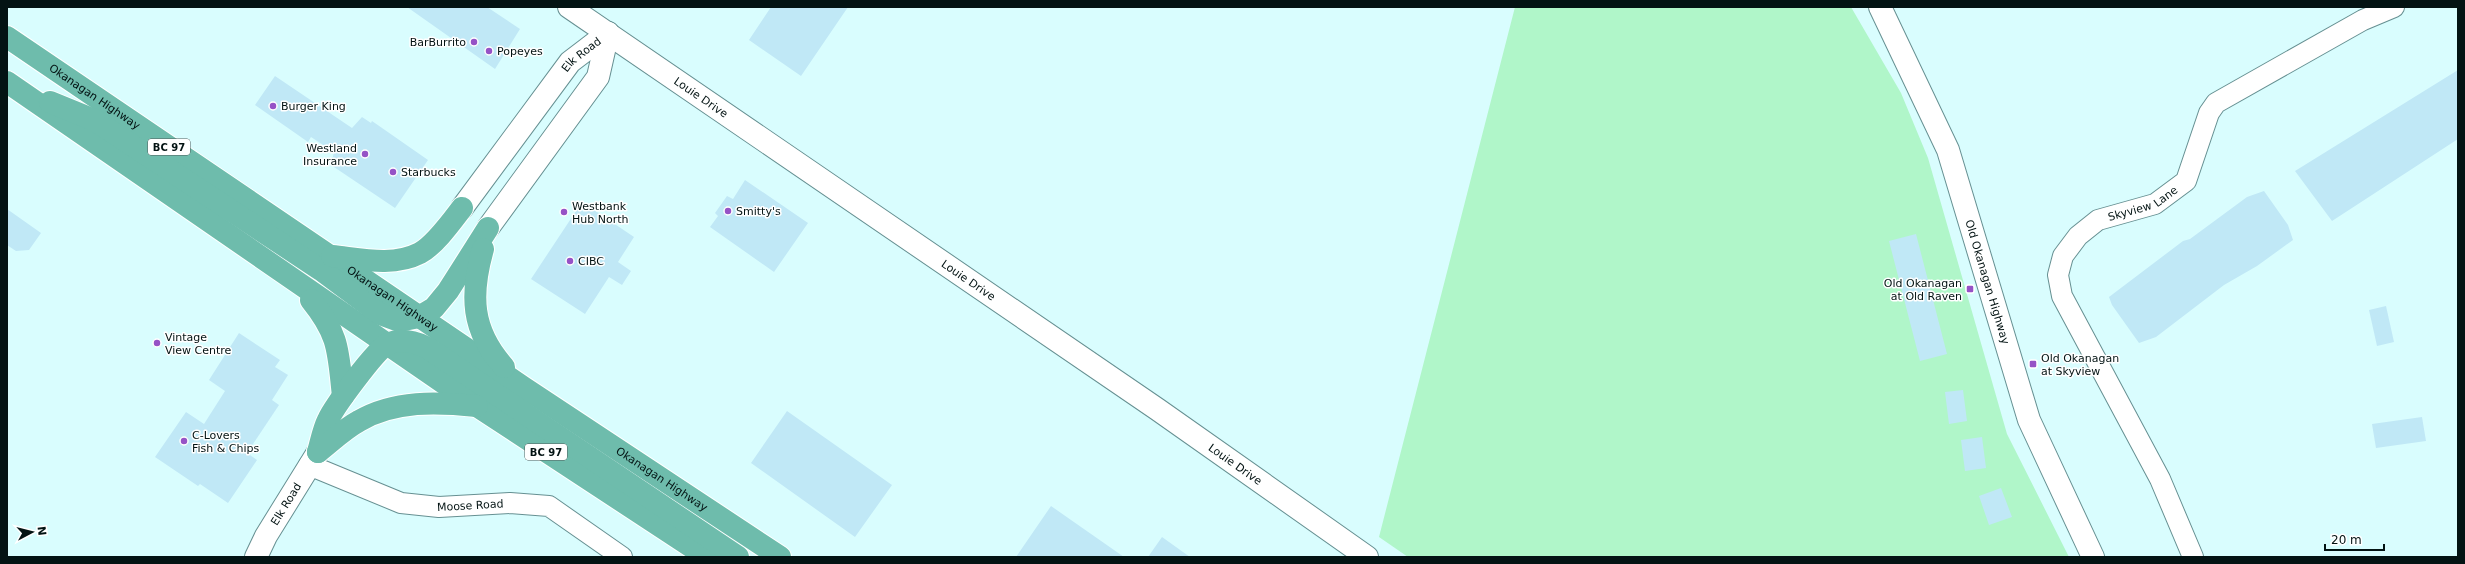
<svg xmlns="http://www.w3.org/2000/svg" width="2465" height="564" viewBox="0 0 2465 564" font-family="'DejaVu Sans',sans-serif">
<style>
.green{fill:#b0f6c9}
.building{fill:#c0e8f6}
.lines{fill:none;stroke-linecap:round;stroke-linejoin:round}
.minor-casing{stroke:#669092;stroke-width:22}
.tertiary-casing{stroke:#669092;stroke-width:24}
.trunk-casing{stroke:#fff;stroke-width:24}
.minor{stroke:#fff;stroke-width:20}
.tertiary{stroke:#fff;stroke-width:22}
.trunk{stroke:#6ebcac;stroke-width:22}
.poi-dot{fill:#9652c6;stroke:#fff;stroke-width:1.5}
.labels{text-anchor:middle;stroke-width:3;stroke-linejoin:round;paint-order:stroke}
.shield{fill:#fff;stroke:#4f5a5a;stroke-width:1}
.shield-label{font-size:10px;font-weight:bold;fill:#031313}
.poi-label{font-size:11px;fill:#031313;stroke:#fff;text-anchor:start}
.street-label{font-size:11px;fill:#031313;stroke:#fff}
</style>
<rect width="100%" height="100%" fill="#d9fdfe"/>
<path class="green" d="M1515 7H1851L1901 93 1928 158 2007 434 2069 557H1408L1379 537Z"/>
<path class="building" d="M407 7H487L520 29 495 69Z
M771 7H848L801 76 749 40Z
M2458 70V139L2332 221 2295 171Z
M275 76 352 128 362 117 371 123 372 121 428 160 395 208 331 165 334 152 311 137 308 142 255 105Z
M745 180 808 223 774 272 710 227 718 216 715 213 727 196 733 199Z
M2264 191 2288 225 2293 240 2257 266 2224 285 2156 337 2139 343 2112 305 2109 297 2183 241 2190 239 2247 197Z
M588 206 634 237 618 262 631 271 622 285 609 277 585 314 531 279 578 208 584 212Z
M7 209 41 233 29 250 16 251 7 245Z
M1916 234 1947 354 1920 361 1889 241Z
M2386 306 2394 342 2377 346 2369 310Z
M239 333 280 360 275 367 288 375 272 400 279 405 247 453 257 460 228 503 200 484 198 486 155 457 186 412 204 424 225 391 209 380Z
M1963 390 1967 421 1949 424 1945 392Z
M787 411 892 485 855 537 751 463Z
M2422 417 2426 441 2376 448 2372 424Z
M1982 437 1986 468 1965 471 1961 440Z
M2001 488 2012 517 1989 525 1979 496Z
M1051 506 1124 557H1016Z
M1162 537 1190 557H1148Z"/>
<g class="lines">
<g class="minor-casing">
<g id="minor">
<path id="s1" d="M309 465 401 503 439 507 510 503 549 506 622 557"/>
<path id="s2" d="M2193 557 2160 479 2062 296 2058 275 2063 256 2078 236 2098 220 2155 204 2186 181 2209 113 2216 103 2363 20 2394 7"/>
</g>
</g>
<g class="tertiary-casing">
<g id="tertiary">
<path id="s3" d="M569 7 1157 409 1367 557"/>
<path id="s4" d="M1880 7 1948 150 2029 420 2093 557"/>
<path id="s5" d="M462 208 570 62 608 33"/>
<path d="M488 228 598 77 608 33"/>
<path id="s6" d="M256 557 266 536 318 452"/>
</g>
</g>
<g class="trunk-casing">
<g id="trunk">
<path id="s7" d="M7 37 523 387 780 557"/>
<path d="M7 82 477 406 707 557"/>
<path d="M50 102 94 120 321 270 380 314 399 321 419 317 434 308 448 291 488 228"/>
<path d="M483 249C470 295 471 330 504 367"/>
<path d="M332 256C361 259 393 267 420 253 435 245 452 221 462 208"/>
<path d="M311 300C340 336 338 352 343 396"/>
<path d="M318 452C321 442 323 430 328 420 334 407 376 349 388 344 400 338 415 342 426 347L738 557"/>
<path d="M318 452C331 442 344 429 359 421 395 400 437 402 477 406"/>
</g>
</g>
<use href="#minor" class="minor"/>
<use href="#tertiary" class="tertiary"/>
<use href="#trunk" class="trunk"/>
</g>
<g class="poi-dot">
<circle cx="474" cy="42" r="4"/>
<circle cx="489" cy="51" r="4"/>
<circle cx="273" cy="106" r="4"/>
<circle cx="365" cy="154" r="4"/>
<circle cx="393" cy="172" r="4"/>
<circle cx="728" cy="211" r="4"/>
<circle cx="564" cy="212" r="4"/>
<circle cx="570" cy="261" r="4"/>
<rect x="1966" y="285" width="8" height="8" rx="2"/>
<circle cx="157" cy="343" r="4"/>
<rect x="2029" y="360" width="8" height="8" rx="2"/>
<circle cx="184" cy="441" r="4"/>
</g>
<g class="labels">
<g class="shield">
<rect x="148" y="139" width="42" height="16" rx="3"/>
<rect x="525" y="444" width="42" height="16" rx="3"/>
</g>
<g class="shield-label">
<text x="169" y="151">BC 97</text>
<text x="546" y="456">BC 97</text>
</g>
<g class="poi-label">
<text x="466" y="46" text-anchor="end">BarBurrito</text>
<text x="497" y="55">Popeyes</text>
<text x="281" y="110">Burger King</text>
<text x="357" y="152" text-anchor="end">Westland<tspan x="357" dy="13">Insurance</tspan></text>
<text x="401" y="176">Starbucks</text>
<text x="572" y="210">Westbank<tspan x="572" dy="13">Hub North</tspan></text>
<text x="736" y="215">Smitty's</text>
<text x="578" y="265">CIBC</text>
<text x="1962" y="287" text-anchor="end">Old Okanagan<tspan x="1962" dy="13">at Old Raven</tspan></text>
<text x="165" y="341">Vintage<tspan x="165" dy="13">View Centre</tspan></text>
<text x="2041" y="362">Old Okanagan<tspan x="2041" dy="13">at Skyview</tspan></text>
<text x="192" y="439">C-Lovers<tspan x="192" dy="13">Fish &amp; Chips</tspan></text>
</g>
<g class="street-label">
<text dy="4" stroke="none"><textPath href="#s5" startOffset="195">Elk Road</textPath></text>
<text dy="4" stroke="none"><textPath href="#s7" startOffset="106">Okanagan Highway</textPath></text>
<text dy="4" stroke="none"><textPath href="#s3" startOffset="160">Louie Drive</textPath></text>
<text dy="4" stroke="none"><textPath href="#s2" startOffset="432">Skyview Lane</textPath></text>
<text dy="4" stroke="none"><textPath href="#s3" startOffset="484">Louie Drive</textPath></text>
<text dy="4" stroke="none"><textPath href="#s4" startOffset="296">Old Okanagan Highway</textPath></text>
<text dy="4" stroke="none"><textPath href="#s7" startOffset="466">Okanagan Highway</textPath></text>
<text dy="4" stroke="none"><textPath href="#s3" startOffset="808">Louie Drive</textPath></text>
<text dy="4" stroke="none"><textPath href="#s7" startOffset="790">Okanagan Highway</textPath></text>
<text dy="4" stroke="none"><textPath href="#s6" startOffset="61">Elk Road</textPath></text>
<text dy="4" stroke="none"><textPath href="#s1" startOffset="169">Moose Road</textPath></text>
</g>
</g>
<rect width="2465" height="564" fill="none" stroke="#031313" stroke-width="16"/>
<g transform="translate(32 532) rotate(83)" stroke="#ffffff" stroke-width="3" paint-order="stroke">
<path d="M0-3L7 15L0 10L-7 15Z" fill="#031313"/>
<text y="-6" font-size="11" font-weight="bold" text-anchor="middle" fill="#031313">N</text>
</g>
<path d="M2325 544v6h59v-6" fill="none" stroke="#031313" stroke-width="2"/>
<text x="2331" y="544" font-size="12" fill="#031313" stroke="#ffffff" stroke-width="3" paint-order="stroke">20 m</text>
</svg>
